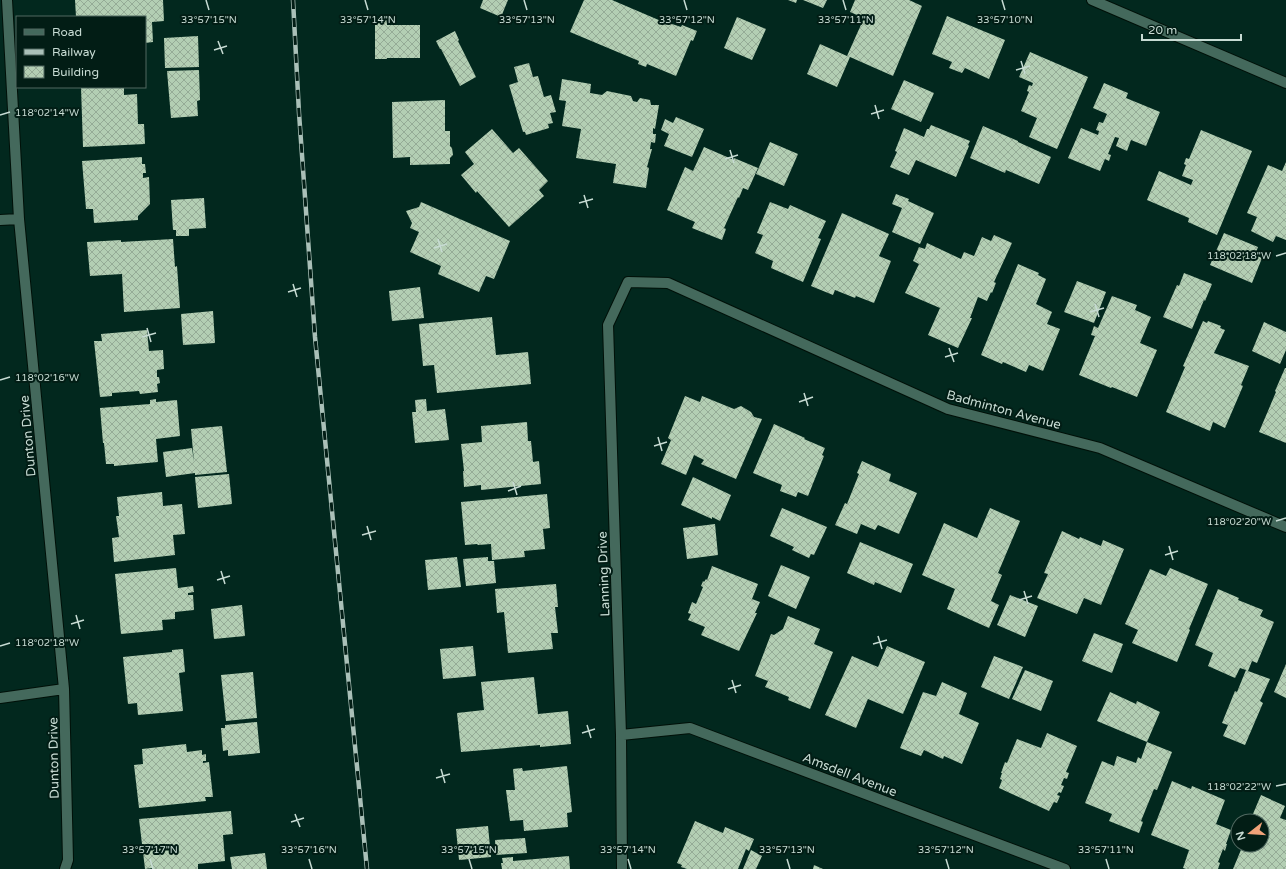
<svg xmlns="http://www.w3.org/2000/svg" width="1286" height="869" viewBox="0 0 1286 869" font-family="'Varela Round',sans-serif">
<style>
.building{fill:url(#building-cross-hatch)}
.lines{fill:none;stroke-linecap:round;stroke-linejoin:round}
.street-casing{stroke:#001008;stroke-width:12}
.secondary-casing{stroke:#001008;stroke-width:12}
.street{stroke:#44695c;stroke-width:10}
.secondary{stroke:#44695c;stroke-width:10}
.rail-casing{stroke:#aac0b8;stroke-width:4.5}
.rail{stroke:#021d15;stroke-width:3;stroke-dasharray:9;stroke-linecap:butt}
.ticks{fill:none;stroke:#c7dbd3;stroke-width:1.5}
.labels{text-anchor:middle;stroke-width:4;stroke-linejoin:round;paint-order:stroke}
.street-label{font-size:13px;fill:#c7dbd3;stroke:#021d15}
.ticks-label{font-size:10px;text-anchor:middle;fill:#c7dbd3;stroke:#021d15;stroke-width:4;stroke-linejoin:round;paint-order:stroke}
</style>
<defs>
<pattern id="building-cross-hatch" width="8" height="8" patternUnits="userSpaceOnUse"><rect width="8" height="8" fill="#b3ceb3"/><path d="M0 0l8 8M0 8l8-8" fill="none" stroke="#95ab96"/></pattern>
</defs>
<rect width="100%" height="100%" fill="#02281e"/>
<path class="building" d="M75 0H163L164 21 152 22 153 42 145 43V17H76Z
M483 0H508L501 17 480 8Z
M584 0H612L668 24 669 23 681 27 682 25 697 31 693 41 691 40 676 76 647 64 646 67 638 64 639 61 570 32Z
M788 0H797L796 3Z
M803 0H827L823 8Z
M855 0H909L922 6 893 76 850 57 837 87 807 74 820 44 847 56 864 18 850 12Z
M947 16 1005 40 989 79 965 68 962 73 949 68 952 62 932 54Z
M737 17 766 29 752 60 724 48Z
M387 19V25H420V58H387V59H375V20Z
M455 31 459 40 458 41 476 77 460 86 441 49H440L436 41Z
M198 36 199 67 165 68 164 38Z
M1030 52 1088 77 1057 149 1029 137 1037 118 1021 111 1029 92 1027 91 1029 85 1032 86 1033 83 1019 77Z
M529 63 533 77 538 76 544 97 551 95 556 112 550 113 553 123 548 124 549 128 526 135 525 132H523L509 85 518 82 514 67Z
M199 70 200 100 197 101 198 116 171 118 167 71Z
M562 79 591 84 590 93 602 95 607 91 631 96 633 101 637 102 640 98 650 100 651 105H659L655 129 653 128V134H656L655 143 651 142 650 149H652L647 167 649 168 646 188 613 183 616 164 576 158 581 129 562 126 566 101 559 100Z
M904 80 934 93 921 122 891 109Z
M1104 83 1128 93 1126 98 1160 112 1146 146 1131 140 1127 151 1116 146 1119 138 1115 137 1108 154 1111 155 1109 161 1105 159 1100 171 1068 158 1081 128 1098 135 1099 131 1096 130 1099 122 1103 123 1107 114 1093 108Z
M81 87H124V95L137 94 138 124H144L145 144 83 147Z
M445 100V131H450V146L452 148 453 155 450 158V164L410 165V157L393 158 392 102Z
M676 117 704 129 692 157 664 146 669 134 661 130 665 119 673 123Z
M931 125 970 141 968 145 969 146 956 177 916 160 909 175 890 167 897 152 895 151 904 128 924 137 927 129H929Z
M983 126 1018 141V142L1051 157 1039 184 1006 170 1005 173 970 158Z
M492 129 513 153 519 148 548 181 539 190 544 196 509 227 477 191 476 193 461 175 474 164 465 152Z
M1201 130 1252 151 1217 235 1188 222 1189 218 1147 200 1159 171 1191 185 1193 180 1182 176 1186 165 1184 164 1186 158 1189 159Z
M770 142 798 154 784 186 756 174Z
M704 147 734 160V158L758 168 748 190 743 188 739 198 738 197 724 228 726 229 722 240 692 228 695 222 667 210 685 167 693 171Z
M142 157V164H145L146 173H143V178L149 177 150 204 138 216V220L94 223 93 209H86L82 161Z
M1286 162V240L1276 236 1273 242 1251 231 1257 217 1247 213 1268 165 1282 171Z
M896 194 909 199 908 201 934 213 920 244 892 232 902 208 892 204Z
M204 198 206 228 189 229V236H176V230H173L171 200Z
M421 202 510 241 494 279 486 276 479 292 438 274 441 266 410 252 419 232 410 228 412 223 406 211 419 207Z
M770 202 788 209 790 205 826 221 818 238 821 239 803 282 771 268 773 261 755 253 763 235 757 233Z
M842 213 889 234 879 256 891 261 874 303 856 296 855 298 835 290 833 295 811 286Z
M1224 233 1258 247 1255 255 1262 258 1252 283 1210 265Z
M994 235 1012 243 994 282 996 283 992 293 991 292 987 301 978 297 970 318H972L958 348 928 335 940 308 905 293 919 264 913 261 919 247 925 249 927 243 961 259 964 252 974 256 982 237 991 241Z
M173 239 175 267 177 266 180 308 124 312 122 274 90 276 87 242 121 240V242Z
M1018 264 1039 273 1038 275 1046 279 1036 304 1052 312 1047 324 1060 329 1043 371 1029 365 1026 372 1003 362 1002 364 981 355Z
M1184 273 1212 284 1205 301 1204 300 1192 329 1163 317 1177 285 1179 286Z
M1077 281 1106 292 1094 323 1064 312Z
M420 287 424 318 392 321 389 291Z
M1112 296 1137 305 1135 310 1151 317 1140 343 1157 350 1137 397 1112 387 1111 388 1079 375 1095 336 1091 335 1094 326 1098 328Z
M213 311 215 343 183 345 181 314Z
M492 317 496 355 528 352 531 384 437 393 434 365 423 366 419 324Z
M1203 321 1207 323 1208 321 1221 326 1220 328 1225 330 1214 353 1249 366 1241 385 1243 386 1225 428 1213 422 1210 431 1166 412 1185 367 1183 366Z
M1264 322 1286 332V350L1280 364 1252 351Z
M147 330 149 351 163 350 164 369 157 370V377H159L160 383 157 384 158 392 140 394 139 391 112 393V396L100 397 94 341H102L101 334Z
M1285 368H1286V443L1259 432 1276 392 1275 391Z
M685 396 700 402 702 396 734 409 741 406 751 412 754 417 762 419 736 479 701 464 704 460 694 455 686 475 661 464 671 440 668 438Z
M156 399V402L177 400 180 436 156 439 158 462 114 466V464H106L104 443H103L100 408 150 404V400Z
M426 399 427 411 445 409 449 440 415 443 412 412H416L415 400Z
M527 422 528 441H531L533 462 539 461 541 484 481 490V485L464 487 463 471H464L461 444 482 442 481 426Z
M774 424 805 438 804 439 825 448 822 455 824 456 808 496 798 492 796 497 780 491 782 485 753 473Z
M222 426 227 472 195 475V473L166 477 163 452 192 448 194 462 191 429Z
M862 461 891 474 889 481 917 493 899 534 878 525 875 530 861 524 857 534 835 525 845 503 847 504 859 474 857 473Z
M229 474 232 504 198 508 195 477Z
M693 477 731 495 720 521 712 517V519L681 505Z
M162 492 163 506 182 504 185 534 173 535 175 555 114 562 112 538 119 537 116 516H119L117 497Z
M547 494 550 528 543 529 545 549 524 551 525 557 492 560 491 544 478 545 477 544 465 545 461 502Z
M782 508 827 527 814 555 811 554 809 558 792 550 794 547 770 536Z
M990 508 1020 521 998 573 1002 575 991 601 999 605 989 628 947 609 955 589 922 575 944 523 977 538Z
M715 524 718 555 687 559 683 528Z
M1062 531 1079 539 1080 537 1101 546 1103 540 1124 549 1101 605 1084 598 1077 614 1037 598 1048 574 1044 573Z
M860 542 913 564 901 593 875 582 874 585 847 573Z
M457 557 461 587 428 590 425 560Z
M488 557V561H494L496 583 466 586 463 559Z
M781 565 810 577 796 609 768 596Z
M712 566 758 584 752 599 760 602 755 613H757L739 651 701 635 705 627 688 620 691 614 688 613 692 602 696 604 703 587 701 586 703 581 704 582 706 579 707 580Z
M176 568 178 588 193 586 194 592 188 593V595H193L194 610 175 612V619L162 620 163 630 121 634 115 574Z
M1170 568 1208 584 1189 629 1190 630 1177 662 1132 643 1138 630 1125 624 1150 569 1166 576Z
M556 584 558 607H555L558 633H551L553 649 508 653 504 612 497 613 495 589Z
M1218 589 1239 598 1238 600 1263 610 1260 616 1274 622 1257 663 1252 661 1248 671 1270 679 1260 701 1263 703 1245 745 1223 736 1228 725 1222 723 1235 691 1237 692 1246 670 1240 668 1235 678 1208 666 1213 653 1195 645Z
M1010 595 1038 606 1025 637 997 625Z
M242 605 245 636 214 639 211 609Z
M788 616 820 629 814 644 833 652 810 709 788 700 789 697 765 687 768 681 755 676 771 634 774 635 783 629Z
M1094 633 1123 644 1112 673 1082 661Z
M473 646 476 676 443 679 440 649Z
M887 646 925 662 903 714 868 699 856 728 825 715 852 656 878 667Z
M183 649 185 672 179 673 183 711 138 715 137 703 128 704 123 657 172 652V650Z
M994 656 1023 667 1009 699 981 687Z
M1286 664V698L1274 692Z
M1025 670 1053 681 1041 711 1012 699Z
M253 672 257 718 226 721 221 675Z
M534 677 538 714 568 711 571 744 540 747V745L461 752 457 713 484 710 481 682Z
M942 682 967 693 959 714 979 723 962 764 944 756 943 759 924 750 921 756 900 748 923 692 936 696Z
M1110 692 1136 704 1137 701 1160 712 1147 742 1172 752 1157 790 1154 789 1141 821 1143 822 1139 833 1109 821 1112 814 1085 803 1102 761 1114 766 1117 756 1136 763 1138 757 1141 759 1147 742 1097 721Z
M257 722 260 753 228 756V750L223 751 221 728H225V725Z
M1047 733 1077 746 1066 772 1069 773 1067 779 1064 778 1061 785 1064 786 1061 793 1059 792 1057 795 1060 796 1057 803 1054 802 1049 811 999 788 1002 780 1000 779 1002 773H1001L1005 762 1007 763 1017 739 1041 748Z
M186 744 187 752 202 750V755L206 754V761H203V763L209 762 213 797H205L206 801 139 808 134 765 143 764 142 749Z
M567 766 572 812 567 813 568 827 524 831 523 820 510 821 506 790H515L513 769 522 768 523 771Z
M1172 781 1191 789 1192 786 1225 800 1216 824 1231 830 1226 844H1227L1225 851 1223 849 1218 862 1220 863 1218 869H1186L1183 868 1189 850 1151 835Z
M1261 795 1285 806 1280 818 1286 820V869H1233L1243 845H1262V821H1250Z
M231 811 233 834 223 835 225 861 198 864V869H153V868L145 869 139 819Z
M695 821 723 833 725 827 754 839 749 851 746 849 738 869H687L681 867 682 865 677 863Z
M488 826 491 857 459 860 456 829Z
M525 838 527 853 496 855 495 840Z
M751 850 762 856 756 869H743Z
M265 853 267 869H232L230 857Z
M569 856 570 869H502L501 863H503L502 858 513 857V861Z
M814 865 823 869H813Z"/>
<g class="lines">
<g class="street-casing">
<path id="street" d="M7 0 19 219 64 689 68 860 65 869
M0 220 19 219
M0 698 64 689
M621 735 690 728 1065 869
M622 869 621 735 608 325 628 282 668 283 948 409 1100 448 1286 527"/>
</g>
<g class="secondary-casing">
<path id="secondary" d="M1092 0 1286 83"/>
</g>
<use href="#street" class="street"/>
<use href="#secondary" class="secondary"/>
<g class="rail-casing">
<path id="rail" d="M293 0 299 113 315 337 367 869"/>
</g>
<use href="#rail" class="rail"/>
</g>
<path class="ticks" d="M206 0 209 10M365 0 368 10M524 0 527 10M684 0 687 10M843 0 846 10M1002 0 1005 10M218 41 223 54M214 50 227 46M1021 61 1025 74M1016 70 1030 66M875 105 879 119M871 114 884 110M0 115 10 112M730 150 734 163M725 159 738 155M584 195 588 208M579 203 593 199M438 239 442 252M434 248 447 244M1276 256 1286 253M293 284 297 297M288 292 301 288M1095 304 1099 317M1090 312 1104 308M147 328 151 342M142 337 156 333M949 348 954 362M945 357 958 353M0 380 10 377M804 393 808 406M799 402 813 397M658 437 662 451M654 446 667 442M513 482 517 495M508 491 521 486M1276 521 1286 518M367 526 371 540M362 535 376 531M1169 546 1173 560M1165 555 1178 551M221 571 225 584M217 580 230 576M1024 591 1028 604M1019 600 1032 596M76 615 80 629M71 624 84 620M878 636 882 649M873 644 887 640M0 646 10 643M732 680 736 693M728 689 741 685M587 725 591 738M582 733 595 729M441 769 445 783M436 778 450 774M1276 786 1286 784M295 814 300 827M291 822 304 818M150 859 153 869M309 859 312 869M469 859 472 869M628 859 631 869M787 859 790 869M946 859 949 869M1106 859 1109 869"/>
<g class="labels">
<g class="street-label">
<text transform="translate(1004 409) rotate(15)" y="5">Badminton Avenue</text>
<text transform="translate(27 436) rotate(-95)" y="5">Dunton Drive</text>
<text transform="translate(603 574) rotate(-92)" y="5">Lanning Drive</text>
<text transform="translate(53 758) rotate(-91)" y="5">Dunton Drive</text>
<text transform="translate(850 774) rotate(21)" y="5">Amsdell Avenue</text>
</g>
</g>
<g class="ticks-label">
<text x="209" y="23">33°57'15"N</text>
<text x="368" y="23">33°57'14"N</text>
<text x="527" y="23">33°57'13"N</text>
<text x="687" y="23">33°57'12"N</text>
<text x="846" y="23">33°57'11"N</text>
<text x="1005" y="23">33°57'10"N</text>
<text x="47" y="116">118°02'14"W</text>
<text x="1239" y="259">118°02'18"W</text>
<text x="47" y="381">118°02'16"W</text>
<text x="1239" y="525">118°02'20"W</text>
<text x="47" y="646">118°02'18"W</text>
<text x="1239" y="790">118°02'22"W</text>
<text x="150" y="853">33°57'17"N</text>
<text x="309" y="853">33°57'16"N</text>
<text x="469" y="853">33°57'15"N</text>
<text x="628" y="853">33°57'14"N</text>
<text x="787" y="853">33°57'13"N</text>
<text x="946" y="853">33°57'12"N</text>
<text x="1106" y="853">33°57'11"N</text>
</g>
<rect x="16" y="16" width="130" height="72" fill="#021d15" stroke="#516961"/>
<rect x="24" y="29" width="20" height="6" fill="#44695c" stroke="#516961"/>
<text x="52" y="36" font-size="12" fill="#c7dbd3">Road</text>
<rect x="24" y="49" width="20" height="6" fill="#aac0b8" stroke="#516961"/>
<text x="52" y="56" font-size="12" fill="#c7dbd3">Railway</text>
<rect x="24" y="66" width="20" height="12" fill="url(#building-cross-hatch)" stroke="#516961"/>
<text x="52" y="76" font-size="12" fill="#c7dbd3">Building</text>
<g transform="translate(1250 833) rotate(253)"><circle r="19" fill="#021d15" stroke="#516961"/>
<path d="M0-3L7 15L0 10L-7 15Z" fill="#f0a279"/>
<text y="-6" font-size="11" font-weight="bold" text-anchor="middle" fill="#c7dbd3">N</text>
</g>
<path d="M1142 34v6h99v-6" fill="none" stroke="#c7dbd3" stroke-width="2"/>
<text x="1148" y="34" font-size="12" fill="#c7dbd3" stroke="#021d15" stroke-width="3" paint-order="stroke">20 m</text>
</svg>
